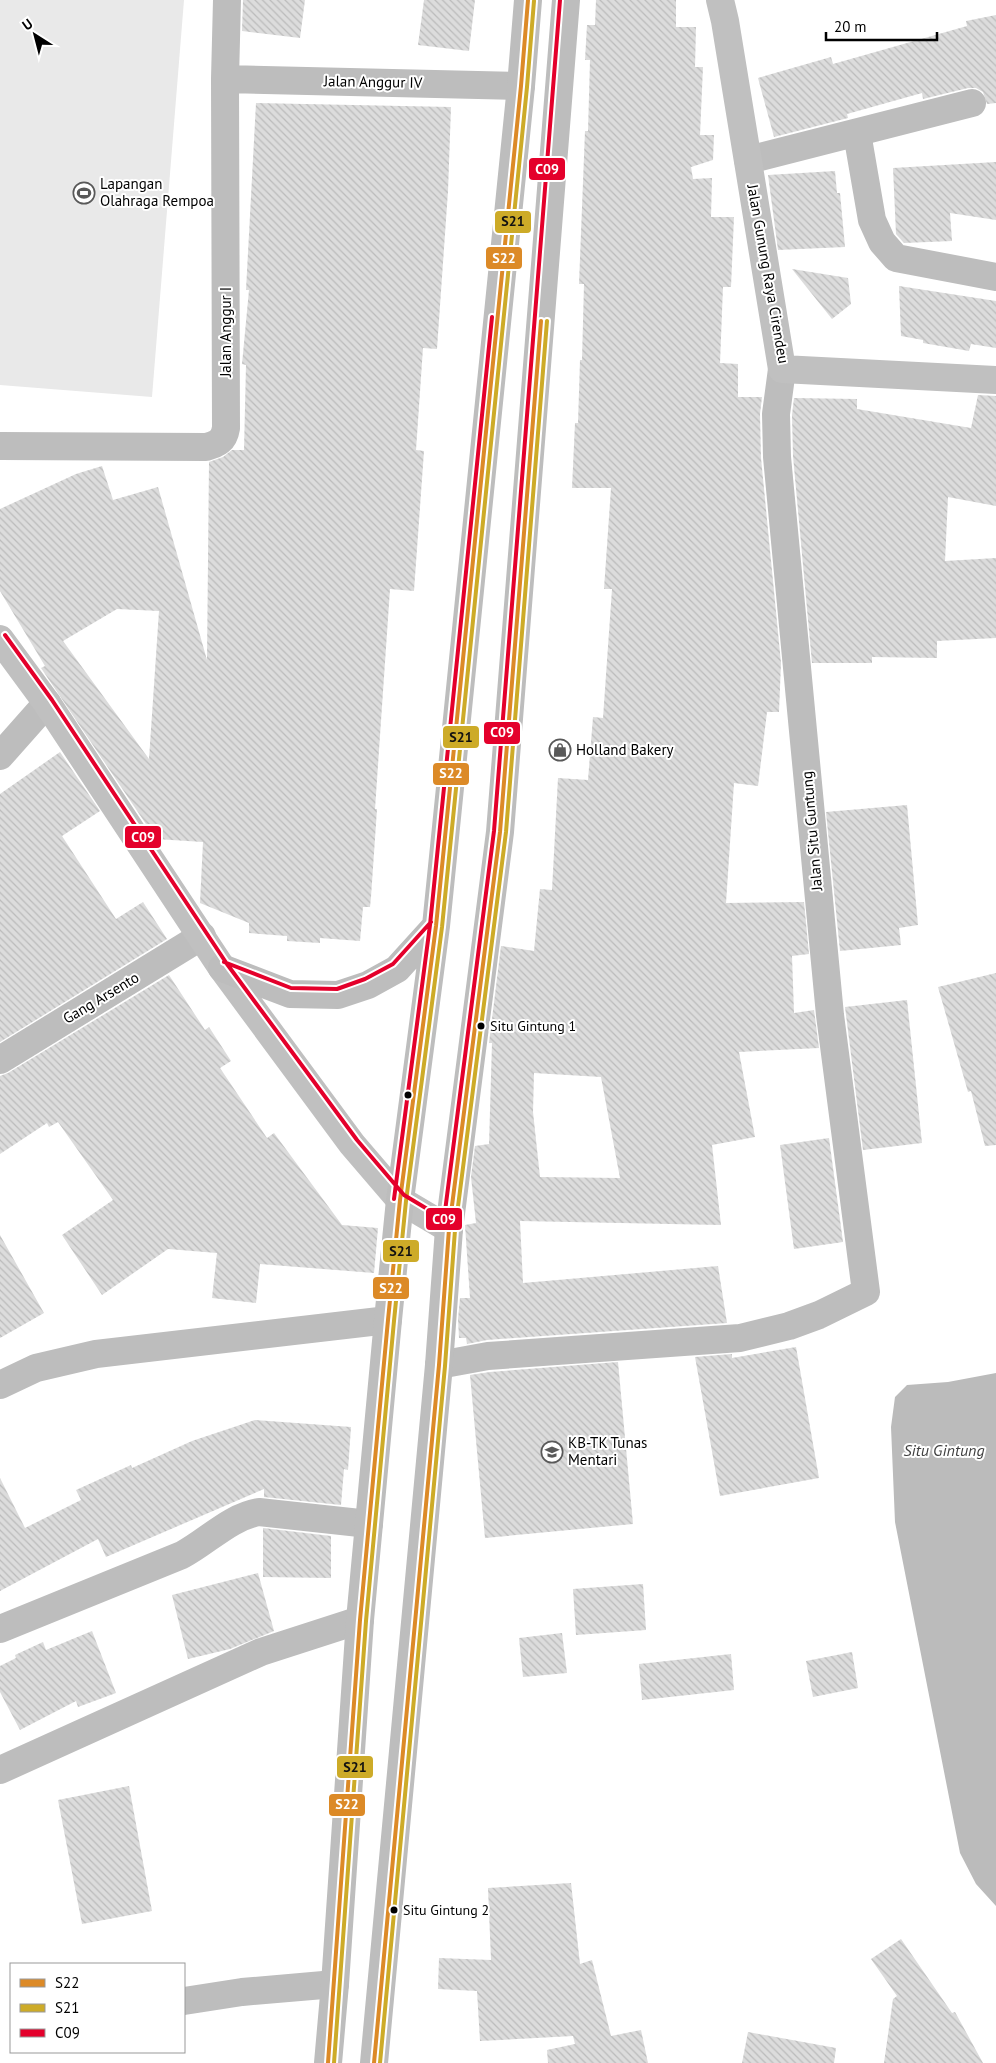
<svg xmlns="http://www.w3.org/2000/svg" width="996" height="2063" viewBox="0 0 996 2063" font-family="'PT Sans',sans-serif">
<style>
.park{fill:#e9e9e9}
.water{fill:#bbb}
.building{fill:url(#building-back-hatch);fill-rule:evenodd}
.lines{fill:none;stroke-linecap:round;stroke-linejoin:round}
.street{stroke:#bdbdbd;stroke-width:28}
.secondary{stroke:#c0c0c0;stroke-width:28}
.highway{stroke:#bdbdbd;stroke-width:28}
.bus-1-casing{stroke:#fff;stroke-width:8}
.bus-2-casing{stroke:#fff;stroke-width:8}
.bus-3-casing{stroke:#fff;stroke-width:8}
.bus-1{stroke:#dc8a27;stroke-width:4}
.bus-2{stroke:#cdab28;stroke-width:4}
.bus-3{stroke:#e4002b;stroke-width:4}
.bus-dot{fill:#000;stroke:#fff;stroke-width:2}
.labels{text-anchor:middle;stroke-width:4;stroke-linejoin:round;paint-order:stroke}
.bus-label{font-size:14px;fill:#000;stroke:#fff;text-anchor:start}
.street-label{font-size:15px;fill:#000;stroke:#fff}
.poi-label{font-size:15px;fill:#000;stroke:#fff;text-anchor:start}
.water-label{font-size:16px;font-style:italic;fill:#3f3f3f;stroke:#fff}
.line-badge{stroke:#fff;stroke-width:2}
.badge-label{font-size:14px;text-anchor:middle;font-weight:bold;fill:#fff}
.pale-badge-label{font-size:14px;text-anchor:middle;font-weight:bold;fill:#111}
</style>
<defs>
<pattern id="building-back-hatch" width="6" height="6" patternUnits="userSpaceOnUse" patternTransform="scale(1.25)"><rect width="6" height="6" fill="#dcdcdc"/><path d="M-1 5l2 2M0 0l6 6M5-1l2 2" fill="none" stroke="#bbb"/></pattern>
</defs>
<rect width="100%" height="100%" fill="#fff"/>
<path class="park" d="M0 0H184L152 397 0 385Z"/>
<path class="water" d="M996 1373V1906L976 1884 960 1853 895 1522 891 1427 895 1397 907 1385 948 1382Z"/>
<path class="building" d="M243 0H305L300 38 242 31Z
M424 0H475L469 51 418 45Z
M596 0H676V27H696L695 67H703L700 135H714L713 160 691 167 693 179 712 178 711 217H734L731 287H723L720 363 738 364V397H762L760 414 761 458 781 663 779 712H767L758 786 734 783 726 903 804 902 809 954 792 956 794 1013 814 1010 819 1048 739 1052 755 1137 712 1145 721 1225 520 1221 523 1283 718 1266 727 1323 487 1340 467 1344 466 1338H459L458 1319 460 1298H470L465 1225 476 1223 471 1177 475 1146 489 1144 492 1043H489L501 946 534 951 540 889 552 890 558 778 588 780 593 717 603 718 612 589H604L611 488H572L575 423H578L580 360H582L584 284H579L585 131H588L590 60H585L587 25H595ZM534 1073 601 1077 620 1178 540 1177 533 1112Z
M996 15V103L987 104 983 92 976 88H968L923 99 922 93 847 114 848 118 774 137 758 78 831 57 833 64 967 26 966 21Z
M256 103 451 107 448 191 437 349 423 348 416 450 424 451 414 591 390 589 375 809H377L371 897 370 907H363L360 941 320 938V943L287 941V936L249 933V923L200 903 203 842 156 839 41 668 45 666 0 591V509L76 474 102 466 113 500 158 487 207 660 209 462 223 457 232 450H244L246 365 242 364 249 290H246ZM117 609 159 611 149 759 63 641Z
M996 162V220L950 213 952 241 904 243 896 234 893 168Z
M835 171 837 193H840L845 247 778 250 768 175Z
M792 269 848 278 851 304 832 319Z
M899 286 996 301V348L971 344 969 351 923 343V340L901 336Z
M978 395 996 396V506L948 497 945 561 996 558V638L937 641V658L872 657V663H812L793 456 792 415 794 398 857 399V409L971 428Z
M60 752 100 811 62 836 116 919 143 902 167 939 0 1042V794Z
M907 805 918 925 899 928 901 945 840 951 826 812Z
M996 973V1145L985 1146 971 1091 968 1092 938 987Z
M169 975 205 1030 209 1027 231 1061 220 1068 267 1138 274 1133 342 1225 378 1228 374 1273 260 1264 256 1303 212 1298 217 1253 168 1249 102 1295 62 1235 113 1200 58 1122 49 1127 47 1123 0 1154V1076L8 1073Z
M907 1000 922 1143 863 1150 845 1007Z
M829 1138 843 1242 794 1249 780 1145Z
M0 1235 44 1313 0 1338Z
M796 1347 819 1478 720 1496 695 1357 732 1354V1358Z
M618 1362 633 1524 485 1538 470 1375 490 1372Z
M255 1420 351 1427 348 1470 344 1469 341 1505 264 1497V1489L106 1557 98 1539 0 1591V1478L25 1528 81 1500 76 1490 131 1465 132 1468 192 1441Z
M263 1528 331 1536V1578L263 1577Z
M258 1573 274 1631 230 1649 188 1659 172 1595Z
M643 1584 646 1630 576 1635 573 1589Z
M92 1631 116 1693 78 1707 76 1701 20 1730 0 1692V1666L16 1658 15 1655 43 1642 46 1650Z
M562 1633 567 1673 523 1677 519 1638Z
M852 1652 858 1688 813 1697 806 1661Z
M731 1654 734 1690 642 1700 639 1664Z
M129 1786 152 1911 82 1924 58 1800Z
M571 1883 580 1964 592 1960 611 2036 641 2030 648 2063H548L547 2050 575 2044 573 2036 480 2041 477 1991 438 1989 439 1958 491 1960 488 1888Z
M901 1939 952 2013 955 2012 983 2063H884L893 1999 897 1996 871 1959Z
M748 2032 836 2048 834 2063H742Z"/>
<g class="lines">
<path class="street" d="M225 79 521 86
M857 133 872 220 882 242 896 258 996 277
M748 160 972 103
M0 446 206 447C217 444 224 441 226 428L225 79 227 0
M0 756 47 703
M0 1060 202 936
M439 1365 488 1356 740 1338 789 1326 819 1315 866 1292 830 1015 777 457 776 414 782 369
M0 1385 36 1368 96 1354 388 1320
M0 1629 182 1555C208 1541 230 1517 259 1512L369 1524
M0 1770 261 1652 360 1620
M184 2001 242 1992 335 1984"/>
<path class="secondary" d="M720 0 725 21 782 369 996 380
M0 639 47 703 222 968 352 1144 400 1200 449 1229"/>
<path class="highway" d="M222 968 290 994 338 995 368 985 397 969 436 926
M328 2063 335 1984 360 1620 388 1320 400 1200 436 926 521 86 528 0
M374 2063 439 1365 449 1229 500 832 566 0"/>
<g class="bus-1-casing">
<path id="bus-1" d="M328 2063 360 1620 388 1320 400 1200 436 926 521 86 528 0
M374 2063 439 1365 449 1229 500 832 541 321"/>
</g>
<g class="bus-2-casing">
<path id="bus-2" d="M334 2063 366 1621 394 1321 406 1201 442 927 527 87 534 1
M380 2063 445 1366 455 1230 506 832 547 321"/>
</g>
<g class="bus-3-casing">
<path id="bus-3" d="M5 635 52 700 227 964 357 1140 404 1195 444 1219 494 831 560 0
M224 962 291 988 337 989 365 979 393 964 431 922
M394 1199 430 925 492 317"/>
</g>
<use href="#bus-1" class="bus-1"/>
<use href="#bus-2" class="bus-2"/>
<use href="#bus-3" class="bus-3"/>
</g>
<defs>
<g id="stadium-ring" transform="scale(1.125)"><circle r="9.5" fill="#fff" stroke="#595959" stroke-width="1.5"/><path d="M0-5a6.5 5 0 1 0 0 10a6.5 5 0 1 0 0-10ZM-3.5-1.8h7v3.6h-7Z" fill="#595959"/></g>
<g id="shop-ring" transform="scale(1.125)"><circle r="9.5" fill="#fff" stroke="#595959" stroke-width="1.5"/><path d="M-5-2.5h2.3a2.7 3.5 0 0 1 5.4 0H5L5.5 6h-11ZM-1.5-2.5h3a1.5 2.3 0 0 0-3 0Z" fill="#595959"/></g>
<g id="school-ring" transform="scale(1.125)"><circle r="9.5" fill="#fff" stroke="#595959" stroke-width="1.5"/><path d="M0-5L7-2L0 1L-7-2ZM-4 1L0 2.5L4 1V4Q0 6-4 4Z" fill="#595959"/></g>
</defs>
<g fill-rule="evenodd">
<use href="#stadium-ring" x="84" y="193"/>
<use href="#shop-ring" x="560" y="750"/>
<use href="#school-ring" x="552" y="1452"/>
</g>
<g class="bus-dot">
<circle cx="481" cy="1026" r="4.5"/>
<circle cx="408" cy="1095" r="4.5"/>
<circle cx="394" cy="1910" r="4.5"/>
</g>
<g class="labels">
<g class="bus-label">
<text x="490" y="1031">Situ Gintung 1</text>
<text x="403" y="1915">Situ Gintung 2</text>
</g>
<g class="street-label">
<text transform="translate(373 82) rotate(1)" y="5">Jalan Anggur IV</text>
<text transform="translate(768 274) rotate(80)" y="5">Jalan Gunung Raya Cirendeu</text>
<text transform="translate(226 332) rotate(-90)" y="5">Jalan Anggur I</text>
<text transform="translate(812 831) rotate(-95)" y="5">Jalan Situ Guntung</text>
<text transform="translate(101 998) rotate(-31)" y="5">Gang Arsento</text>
</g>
<g class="poi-label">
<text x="100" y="189">Lapangan<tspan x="100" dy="17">Olahraga Rempoa</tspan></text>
<text x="576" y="755">Holland Bakery</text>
<text x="568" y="1448">KB-TK Tunas<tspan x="568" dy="17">Mentari</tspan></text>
</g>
<g class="water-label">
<text x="944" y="1456">Situ Gintung</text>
</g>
</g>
<g class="line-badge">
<rect x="528" y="157" width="38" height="24" rx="5" fill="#e4002b"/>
<rect x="494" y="210" width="38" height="24" rx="5" fill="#cdab28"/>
<rect x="485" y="246" width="38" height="24" rx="5" fill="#dc8a27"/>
<rect x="483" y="721" width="38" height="24" rx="5" fill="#e4002b"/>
<rect x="442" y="725" width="38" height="24" rx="5" fill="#cdab28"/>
<rect x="432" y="762" width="38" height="24" rx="5" fill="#dc8a27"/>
<rect x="124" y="825" width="38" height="24" rx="5" fill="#e4002b"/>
<rect x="425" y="1207" width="38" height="24" rx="5" fill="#e4002b"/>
<rect x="382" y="1239" width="38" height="24" rx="5" fill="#cdab28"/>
<rect x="372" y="1276" width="38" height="24" rx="5" fill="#dc8a27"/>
<rect x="336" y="1755" width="38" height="24" rx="5" fill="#cdab28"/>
<rect x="328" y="1793" width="38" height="24" rx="5" fill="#dc8a27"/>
</g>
<g class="badge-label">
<text x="547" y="174">C09</text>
<text x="504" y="263">S22</text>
<text x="502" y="737">C09</text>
<text x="451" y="778">S22</text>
<text x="143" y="842">C09</text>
<text x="444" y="1224">C09</text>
<text x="391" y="1293">S22</text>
<text x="347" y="1809">S22</text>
</g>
<g class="pale-badge-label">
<text x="513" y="226">S21</text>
<text x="461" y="742">S21</text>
<text x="401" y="1256">S21</text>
<text x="355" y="1772">S21</text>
</g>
<rect x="10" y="1963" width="175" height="90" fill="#ffffff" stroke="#999999"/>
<rect x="20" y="1979" width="25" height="8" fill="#dc8a27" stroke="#999999"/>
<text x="55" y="1988" font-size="15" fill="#000000">S22</text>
<rect x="20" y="2004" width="25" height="8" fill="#cdab28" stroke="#999999"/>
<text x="55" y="2013" font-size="15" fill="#000000">S21</text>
<rect x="20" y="2029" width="25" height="8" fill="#e4002b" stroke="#999999"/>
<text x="55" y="2038" font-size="15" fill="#000000">C09</text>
<g transform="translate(35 35) rotate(324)" stroke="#ffffff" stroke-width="4" paint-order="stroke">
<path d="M0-4L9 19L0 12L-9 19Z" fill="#000000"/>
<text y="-8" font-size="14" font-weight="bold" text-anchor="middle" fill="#000000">U</text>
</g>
<path d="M826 32v8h111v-8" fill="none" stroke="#000000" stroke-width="2.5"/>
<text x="834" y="32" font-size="15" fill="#000000" stroke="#ffffff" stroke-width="4" paint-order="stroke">20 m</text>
</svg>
